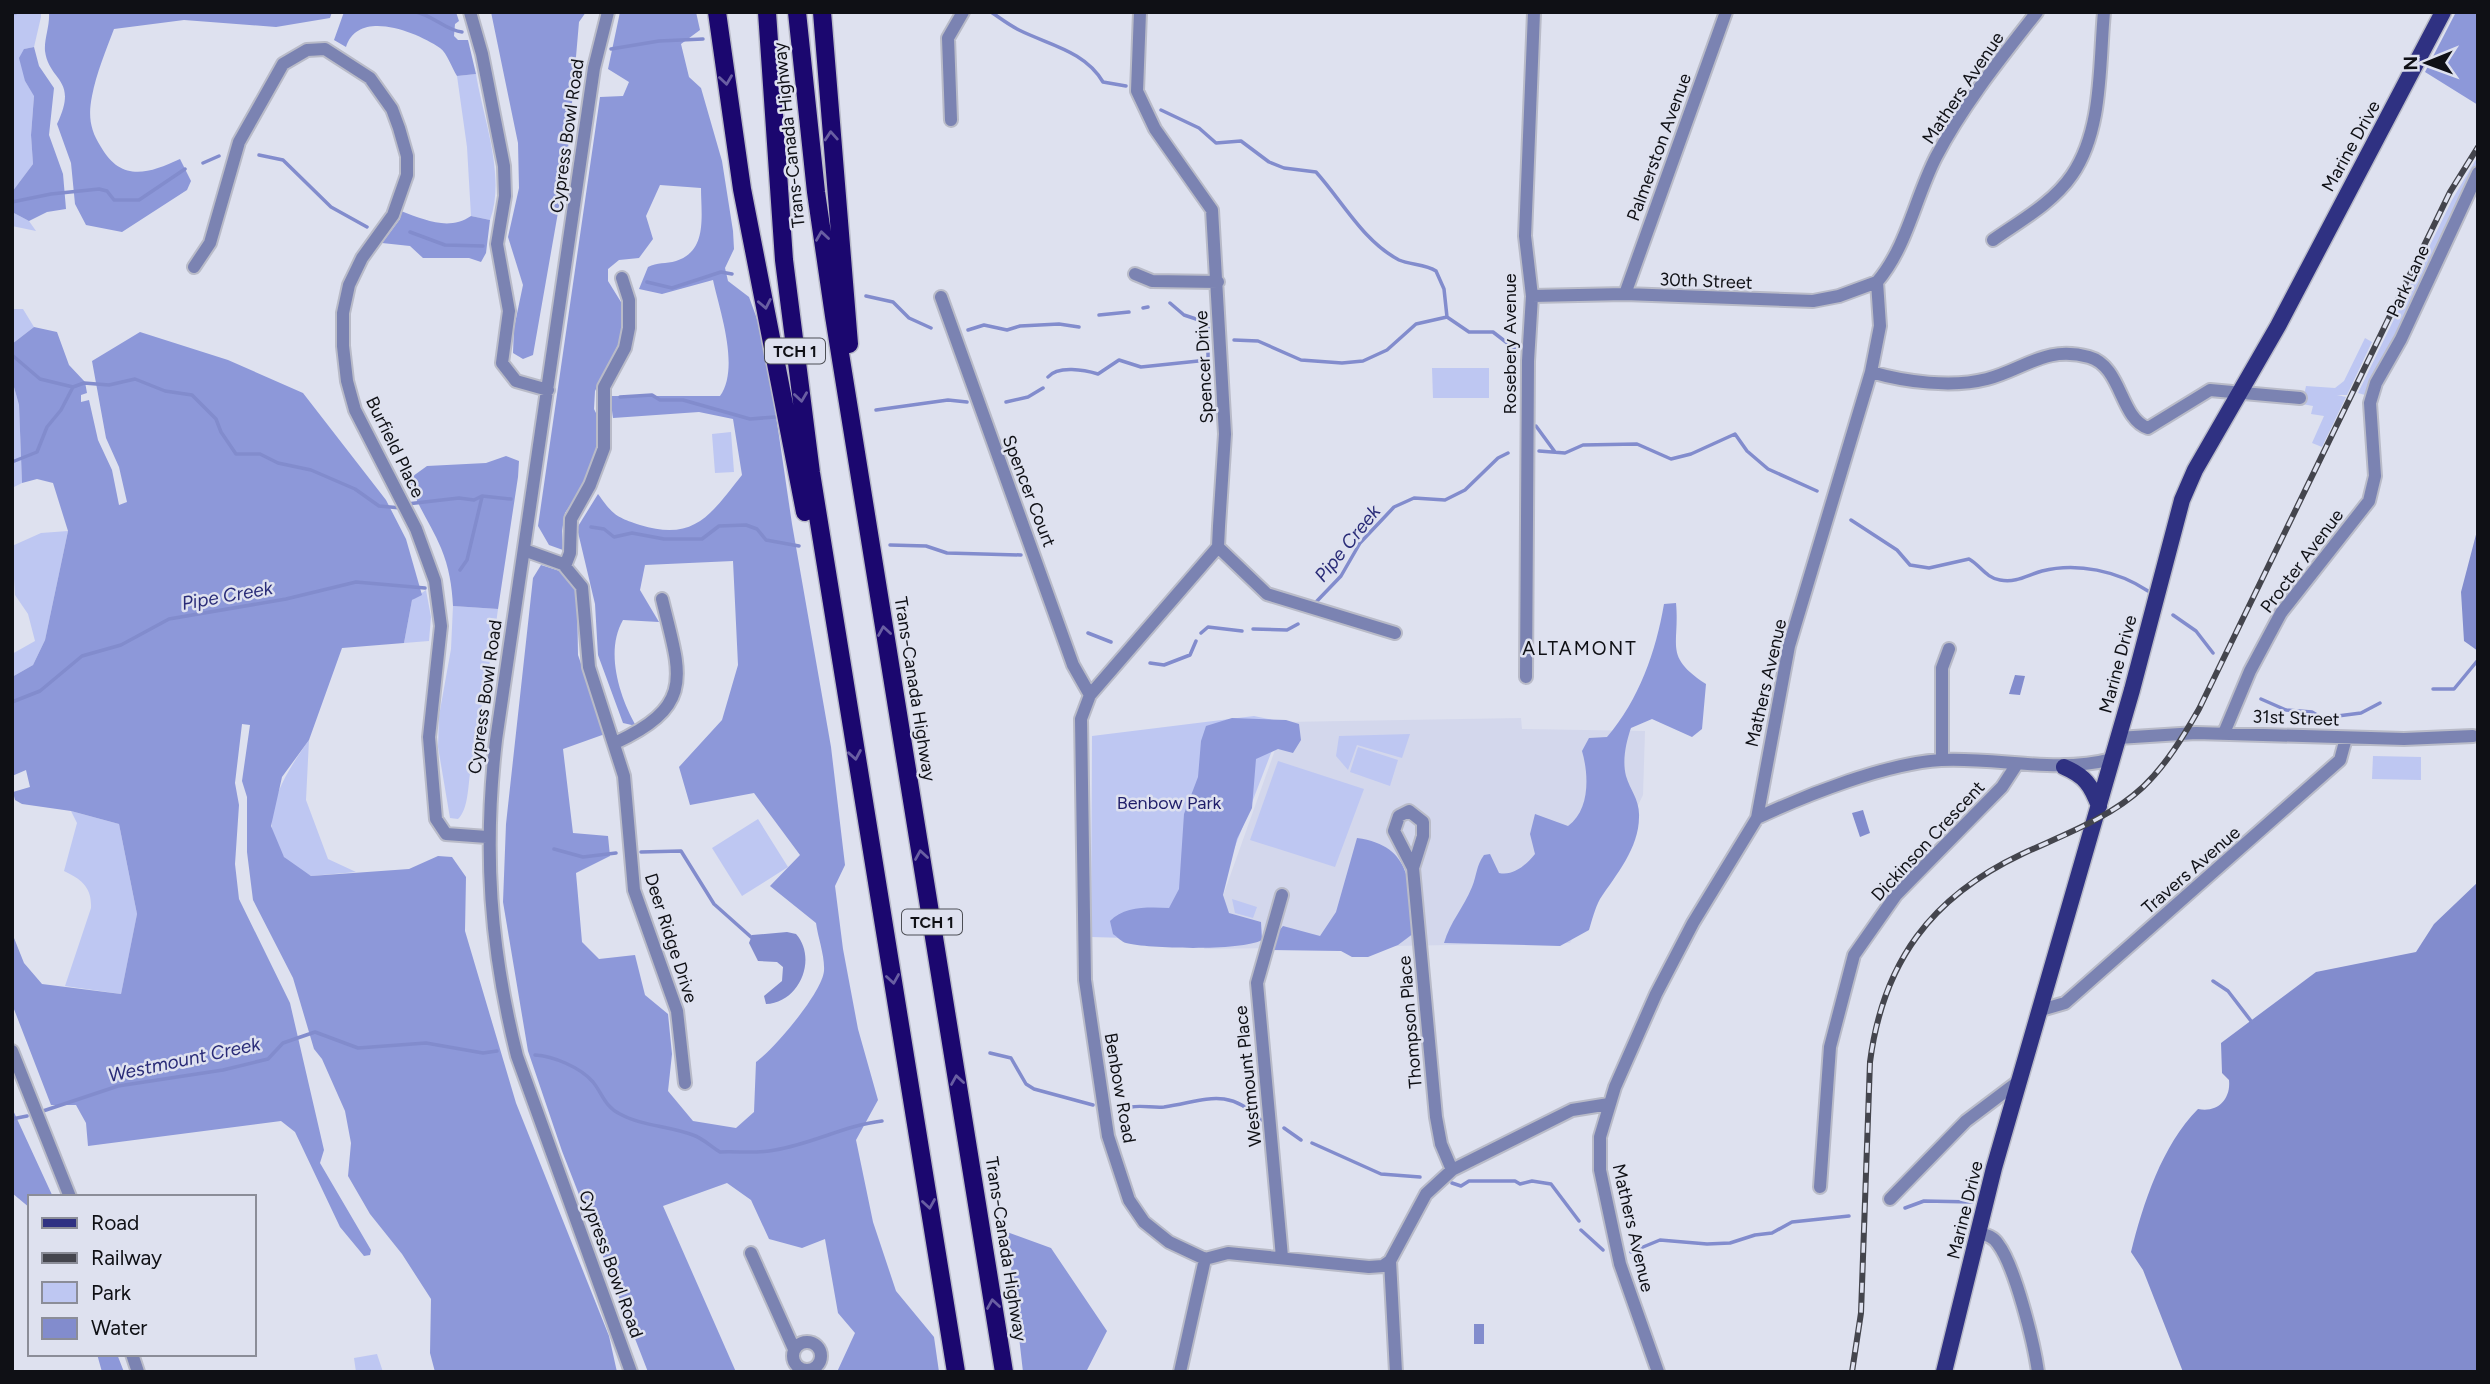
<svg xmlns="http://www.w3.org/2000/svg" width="2490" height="1384" viewBox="0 0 2490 1384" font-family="Figtree,sans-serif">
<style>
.built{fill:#d3d7ec}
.green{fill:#bec7f2}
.forest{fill:#8d98d9}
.water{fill:#828ccd}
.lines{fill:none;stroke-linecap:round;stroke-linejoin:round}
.stream{stroke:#828ccd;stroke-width:3.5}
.minor-casing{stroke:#b9bbc8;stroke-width:16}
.major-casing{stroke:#b9bbc8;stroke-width:19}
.highway-casing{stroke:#b9bbc8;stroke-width:21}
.minor{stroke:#7b83b2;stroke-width:12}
.major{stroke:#2f3182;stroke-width:16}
.highway{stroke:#1b076f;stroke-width:18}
.rail-casing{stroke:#44454d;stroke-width:6}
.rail{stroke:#dee1ef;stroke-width:3.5;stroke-dasharray:10;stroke-linecap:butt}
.oneway{stroke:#695ea2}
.labels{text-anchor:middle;stroke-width:5;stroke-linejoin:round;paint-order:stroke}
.shield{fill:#dee1ef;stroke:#4d4f56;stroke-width:2}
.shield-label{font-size:16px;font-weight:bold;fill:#0f1015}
.street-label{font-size:18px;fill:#0f1015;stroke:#dee1ef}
.park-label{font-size:18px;fill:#201f6a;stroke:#dee1ef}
.water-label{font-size:19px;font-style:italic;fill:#2a2c78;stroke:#dee1ef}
.neighbourhood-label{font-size:19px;letter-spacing:2px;fill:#0f1015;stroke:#dee1ef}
</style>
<rect width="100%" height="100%" fill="#dee1ef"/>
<path class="built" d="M1521 718 1522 729 1645 731 1643 795 1570 943 1204 949 1285 722Z"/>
<path class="green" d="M12 12H41V17L34 47 24 49 25 81 34 95 31 135 33 164 12 192Z
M476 74C483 118 506 176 490 220L471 216 467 147 457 76Z
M2478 156V166L2464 187 2402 326 2365 395 2358 393 2452 200Z
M12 212 29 221 36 231 12 226Z
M12 309H23L34 327 12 344Z
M2365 338 2372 342 2347 395H2337L2346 397 2322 447 2312 443 2324 416 2311 414 2313 406 2302 404 2306 386 2335 388 2344 381Z
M1489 368V398H1433L1432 368Z
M12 380 19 405 22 483 12 488Z
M731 432 734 472 715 473 712 434Z
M68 531 45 640 33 665 12 677V654L35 641 28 614 15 595 12 546 41 533Z
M426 590 431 617 429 641 404 643 412 600Z
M453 606 498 609C491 665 478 718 470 774 468 787 468 810 458 819L450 818 438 747 439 716 451 649Z
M1254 716 1283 722 1199 940 1091 937 1092 736Z
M1410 734 1402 758 1357 745 1348 770 1336 756 1339 736Z
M309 740 306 800 328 859 356 872 311 876C303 871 290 865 284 857 253 821 287 771 309 740Z
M1358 747 1398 760 1390 786 1350 772Z
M2373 756 2421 757V780L2372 779Z
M1278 761 1364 789 1335 867 1250 840Z
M71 811 119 824 137 914 121 994 65 986 91 908C92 887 81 879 64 871L77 823Z
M758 819 788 867 742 896 712 848Z
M1232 899 1257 907 1253 918 1235 913Z
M377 1354 383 1372H356L354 1358Z"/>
<path class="forest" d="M49 12H332L330 18 276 27 184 20 114 29C106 50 96 74 92 96 88 116 90 130 101 147 121 182 148 174 180 159L191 181 187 190 122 232 86 225 75 204 71 163 57 124C79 78 49 82 45 51 44 39 50 26 49 12Z
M344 12H456L459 21 455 24 454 36 458 40H468L476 74 457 76C452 68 447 53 440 48 415 31 358 9 346 47L334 40Z
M491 12H586L579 22 567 161 533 355 523 359 513 353 514 328 523 285 508 237 519 188 518 143Z
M620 12H696L700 30 681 44 689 77 701 88 722 161 733 231 734 249 725 268 728 281 749 297 765 341 792 524 831 747 845 865 835 886 843 949 858 1029 878 1100 856 1140 873 1222 896 1291 934 1337 939 1372H837L855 1333 838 1313 825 1239 802 1248 769 1239 751 1200 727 1183 663 1206 736 1372H648L562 1151 528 1051 503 902 506 824 533 578 541 565 563 572 571 578 577 598 578 655 605 734 563 749 573 833 608 836 610 856 576 873 582 942 599 959 635 955 645 995 668 1014 672 1054 668 1091 693 1121 736 1128 754 1112 756 1062C774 1049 822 993 824 971 825 956 818 938 816 923L770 886 800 855 754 793 690 805 679 767 722 720 738 665 733 561 645 565 640 590 659 622 623 620C605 651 619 696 636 726L623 723 598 655 595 604 577 528 598 494C613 515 616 517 640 525 695 542 711 514 742 475L733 419 699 412 613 418 610 396H720C740 368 720 312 713 280L662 294 639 289 648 267C657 262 666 264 676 261 708 251 701 215 701 188L660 185 646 216 653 239 639 258 619 260 608 269V281L621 302 622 327 619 343 595 391 594 409 599 419 598 448 579 492 565 513 562 531 563 550 549 545 538 526 600 97 623 96 629 82 608 69Z
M2456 12H2478V105L2425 72Z
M34 47 39 66 54 88 49 135 63 174 66 209 47 212 29 221 12 212V192L33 164 31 135 34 96 25 81 19 58 24 49Z
M401 211C425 220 449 231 471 216L490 220 486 253 481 262 469 258H423L410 246 382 243 400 219Z
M34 327 57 332 69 365 85 382 87 393 81 395V402L89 400 98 440 112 470 119 505 127 502 119 467 106 438 92 361 140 332 228 360 303 393 386 500 406 539 422 595 412 600 404 643 342 648 309 740 282 777 271 826 284 857 311 876 409 869 438 856 452 857 466 877 465 931 516 1103 609 1336 617 1372H435L430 1353 431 1299 402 1254 370 1214 348 1176 351 1143 345 1111 322 1059 314 1049 293 978 253 900 247 852V797L242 781 250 725 242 724 235 783 239 805 235 864 239 899 290 1003 324 1150 320 1163 371 1250 370 1255 364 1256 340 1227 295 1132 281 1121 88 1146 86 1123 76 1105H51L12 1004V933L24 963 42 984 121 994 137 914 119 824 71 811 22 804 15 800 13 792 30 787 26 770 12 776V677L33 665 45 640 68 531 53 483 37 479 22 483 19 405 12 380V344Z
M506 456 519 461 518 477 498 609 453 606C452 586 449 567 441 548 431 524 416 505 409 479L427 466 486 463Z
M1676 603C1680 646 1663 656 1706 684L1702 729 1692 737 1652 719 1631 728C1626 742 1622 761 1626 776 1630 790 1640 800 1639 817 1639 848 1616 875 1600 899 1595 908 1592 920 1589 930L1560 946 1444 943C1450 922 1464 907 1472 887 1477 875 1476 866 1484 855L1490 854 1499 873C1514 876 1526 865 1535 854L1530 834 1535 814 1568 826C1590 810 1589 775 1582 751L1589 738 1607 737C1639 700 1656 651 1664 604Z
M1232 718 1286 720 1299 724 1301 740 1293 753 1278 749 1256 759 1252 808 1237 839 1223 895 1229 913 1261 922 1262 940C1243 951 1149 949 1126 943 1122 942 1116 936 1113 934L1110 921C1124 906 1149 907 1169 908L1179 889 1184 814 1198 777 1201 741 1206 726Z
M1357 838C1414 846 1409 886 1414 933L1398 945 1368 957H1352L1341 951 1271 950 1273 938 1283 926 1320 936 1336 912Z
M12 1108 53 1197H30V1208L12 1193Z
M1007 1232 1051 1248 1107 1331 1086 1372H1023Z
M97 1354H117L124 1372H102Z"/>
<path class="water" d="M2478 527V651L2464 641 2461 592Z
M2015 675 2025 676 2020 695 2009 694Z
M1863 810 1870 833 1860 837 1852 813Z
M2478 882V1372H2183L2143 1270 2131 1252C2143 1204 2162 1145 2198 1109 2218 1113 2231 1099 2229 1080L2222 1073 2221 1043 2316 972 2416 952 2434 924Z
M787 932 796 934C818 959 799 1003 766 1004L764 996 782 981 783 967 777 962 758 961 749 943 752 935Z
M1474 1324H1484V1344H1474Z"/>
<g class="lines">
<path class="stream" d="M416 12C432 15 447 31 462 32
M991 12C1000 18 1009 25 1019 30 1049 45 1085 51 1103 82L1126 86
M12 13 19 12
M611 49 659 41 703 39
M1161 110 1199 128 1216 143 1241 141 1269 162 1284 168 1316 172C1343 202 1363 241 1399 260 1410 265 1426 264 1436 271L1444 289 1447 317
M259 155 283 160 331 207 367 227
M203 163 219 156
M12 202 51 194 99 189 107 191 114 200H139L185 169
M410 232 445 245 483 246
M647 282 672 288 721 272 732 274
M866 296 893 302 909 318 931 328
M1143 308 1148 307
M1099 315 1129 312
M968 330 984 325 1007 330 1020 326 1059 324 1079 327
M1234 340 1258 341 1301 360 1342 363 1363 361 1387 350 1416 324 1447 317 1469 332H1493L1515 349
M12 355 40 379 73 387
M1048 377C1058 365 1085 370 1098 374L1119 360 1141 367 1208 360V323L1184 315 1170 303
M73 387 84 383 109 385 135 379 165 391 192 395 216 419 221 432 236 454H260L278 463 311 470 355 489 379 506 401 508
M620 397 652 395 660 400H683L750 419 775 417
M1006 402 1028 397 1043 388
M876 410 948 400 967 402
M1536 426 1555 452
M1539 451 1565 453 1583 445 1637 444 1671 459 1691 454 1735 434 1747 451 1768 469 1817 491
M12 462 37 452 47 427 61 410 73 387
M407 504 459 498 474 500 482 496 511 499
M1851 520 1897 550 1910 565 1929 568 1969 559C1980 565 1986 578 2000 580 2017 583 2027 575 2042 571 2077 562 2118 571 2148 591
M591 527 604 529 614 537 632 533 664 539H702L719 526 746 525 757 529 766 540 799 546
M890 545 926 546 947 553 1021 555
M460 570 467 560 482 497
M1317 601 1341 576 1360 543 1394 507 1414 498 1445 500 1465 490 1498 458 1508 453
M2173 615 2196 631 2213 653
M1253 629 1287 630 1298 624
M1088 633 1111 642
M1201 633 1208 627 1242 631
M1150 663 1164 665 1190 655 1196 641
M2433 689H2454L2478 660
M2261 699 2286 710 2312 712 2322 718 2361 713 2380 703
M12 702 40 691 82 656 121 645 169 619 286 599 356 582 425 588
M554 849 583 857 616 853
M641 852 681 851 714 904 751 937
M2213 981 2228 991 2251 1021
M990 1053 1011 1058 1026 1084 1034 1089 1093 1105
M535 1055C553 1056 580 1067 593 1082 602 1093 605 1107 620 1114 642 1126 670 1126 693 1135 704 1139 710 1146 720 1152 738 1151 757 1154 775 1150 812 1144 846 1125 882 1121
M1131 1107C1142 1105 1153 1108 1164 1107 1205 1101 1227 1086 1261 1120
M40 1112 118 1086 223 1070 268 1059 283 1043 315 1032 358 1048 426 1043 483 1053 497 1051
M12 1119 27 1116
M1284 1128 1301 1140
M1312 1143 1381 1174 1420 1177
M1452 1183 1461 1186 1469 1181H1515L1520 1184 1532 1181 1551 1184 1579 1221
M1905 1208 1924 1201 1973 1202
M1581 1230 1603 1250
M1631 1252 1660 1240 1707 1244 1730 1243 1755 1235 1772 1233 1792 1222 1849 1216"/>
<g class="minor-casing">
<path id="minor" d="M470 12 482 54 504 166 505 196 497 244 509 311 502 363 516 381 548 390
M608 12 594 68 496 740C483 851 490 948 517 1056L631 1372
M1140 12 1137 91 1155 129 1212 210 1225 434 1219 526 1218 547 1090 695 1081 719 1085 980 1108 1136 1129 1200 1144 1222 1169 1242 1205 1259 1228 1253 1369 1267 1383 1266 1390 1261
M951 120 948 38 963 12
M1993 240C2020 221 2053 203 2072 175 2103 130 2099 65 2104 12
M194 267 210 243 239 142 283 64 307 50 325 49 370 78 392 109 399 128 407 156V175L393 215 362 258 349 285 343 313V346L347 381 355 410 416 529 435 581 441 626 429 737 436 819 446 834 487 837
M1135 274 1152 281 1218 282
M1625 294 1726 12
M1532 296 1625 294 1813 301 1839 296 1877 282
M941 297 1073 665 1090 695
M1871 372C1905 382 1952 388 1987 379 2025 369 2046 345 2089 357 2122 366 2120 419 2148 428L2210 390 2300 398
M1218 547 1267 594 1395 633
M524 550 563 564 582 587 589 667 624 776 634 890 677 1011 685 1083
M565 566 570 553 571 519 590 485 604 448V387L625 348 629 328V300L622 278
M1526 677 1528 361 1532 296 1525 236 1534 12
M2224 733 2250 671 2281 613 2369 501 2375 476 2370 403 2376 383 2401 339 2478 173
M2118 738 2196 733 2404 739 2473 736
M615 743C697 705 680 674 662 599
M1942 760V668L1949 649
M1757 818C1806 795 1887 763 1941 760 1999 757 2055 774 2112 759
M1413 868 1394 831 1399 816 1409 811 1423 822V836L1413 868 1436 1117 1441 1144 1452 1170
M1282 895 1257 983 1282 1257
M2041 1010 2065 1003 2340 760 2346 738
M12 1051 70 1197
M1820 1187 1830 1047 1854 955 1896 895 2002 787 2017 764
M1890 1199 1966 1121 2019 1081
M1979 1233C1987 1235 1994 1237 1998 1244 2015 1266 2034 1343 2038 1372
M751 1253 794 1349
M793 1356a14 14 0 1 1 28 0a14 14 0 1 1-28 0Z
M132 1354 138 1372
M1180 1372 1205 1259
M1396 1372 1390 1261 1426 1194 1452 1170 1572 1110 1609 1104
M1658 1372 1620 1264 1600 1170V1137L1615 1087 1656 994 1693 923 1757 818 1789 646 1871 372 1880 326 1877 282C1907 247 1915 198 1936 157 1963 105 2001 58 2037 12"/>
</g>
<g class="major-casing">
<path id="major" d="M2064 767C2085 776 2091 785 2099 806
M1944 1372 1994 1168 2132 690 2182 500 2195 470 2278 326 2443 12"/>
</g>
<g class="highway-casing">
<path id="highway" d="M717 12 742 189 805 512
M767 12 784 260 811 473 956 1372
M797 12 816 192 834 316 1004 1372
M822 12 849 344"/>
</g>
<use href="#minor" class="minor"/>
<use href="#major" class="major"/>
<use href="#highway" class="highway"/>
<g class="rail-casing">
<path id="rail" d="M1852 1372 1861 1313 1870 1062C1883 962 1931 897 2022 854 2063 835 2110 818 2143 787 2166 765 2183 737 2199 709L2450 192 2478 147"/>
</g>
<use href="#rail" class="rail"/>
</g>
<defs><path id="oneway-chevron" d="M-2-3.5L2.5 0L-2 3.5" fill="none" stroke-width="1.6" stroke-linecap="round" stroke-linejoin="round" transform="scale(1.75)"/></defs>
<g class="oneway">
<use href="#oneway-chevron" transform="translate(726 80) rotate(82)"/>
<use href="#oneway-chevron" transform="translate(831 136) rotate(-94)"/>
<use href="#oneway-chevron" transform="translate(822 236) rotate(-98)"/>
<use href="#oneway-chevron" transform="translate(765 304) rotate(79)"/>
<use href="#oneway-chevron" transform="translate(801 397) rotate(82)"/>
<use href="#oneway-chevron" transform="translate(884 631) rotate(-99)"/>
<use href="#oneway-chevron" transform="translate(855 755) rotate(80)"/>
<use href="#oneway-chevron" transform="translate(921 855) rotate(-99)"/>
<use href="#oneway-chevron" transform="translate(893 979) rotate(81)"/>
<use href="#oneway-chevron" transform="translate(957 1080) rotate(-99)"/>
<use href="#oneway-chevron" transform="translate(929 1204) rotate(81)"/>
<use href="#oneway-chevron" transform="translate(993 1304) rotate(-99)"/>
</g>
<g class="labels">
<g class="shield">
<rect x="765" y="338.5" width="60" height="25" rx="5"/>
<rect x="902" y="909.5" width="60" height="25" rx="5"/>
</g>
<g class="shield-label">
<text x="795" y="357">TCH 1</text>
<text x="932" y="928">TCH 1</text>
</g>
<g class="street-label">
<text transform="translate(1963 88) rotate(-56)" y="6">Mathers Avenue</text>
<text transform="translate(789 135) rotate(-96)" y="6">Trans-Canada Highway</text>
<text transform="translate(567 136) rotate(-82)" y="6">Cypress Bowl Road</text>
<text transform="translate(2351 146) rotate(-61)" y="6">Marine Drive</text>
<text transform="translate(1659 147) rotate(-70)" y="6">Palmerston Avenue</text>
<text transform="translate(1706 281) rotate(2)" y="6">30th Street</text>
<text transform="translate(2408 281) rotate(-65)" y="6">Park Lane</text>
<text transform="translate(1510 344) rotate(-90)" y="6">Rosebery Avenue</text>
<text transform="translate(1204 367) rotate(-93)" y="6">Spencer Drive</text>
<text transform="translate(395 447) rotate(64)" y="6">Burfield Place</text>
<text transform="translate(1029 491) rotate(69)" y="6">Spencer Court</text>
<text transform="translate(2302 561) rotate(-53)" y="6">Procter Avenue</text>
<text transform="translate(2118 664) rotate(-75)" y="6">Marine Drive</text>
<text transform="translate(1766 683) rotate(-77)" y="6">Mathers Avenue</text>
<text transform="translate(915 689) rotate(81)" y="6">Trans-Canada Highway</text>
<text transform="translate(485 697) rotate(-82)" y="6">Cypress Bowl Road</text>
<text transform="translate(2296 718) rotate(2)" y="6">31st Street</text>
<text transform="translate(1928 841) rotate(-47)" y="6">Dickinson Crescent</text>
<text transform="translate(2191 870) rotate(-41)" y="6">Travers Avenue</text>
<text transform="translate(671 938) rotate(72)" y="6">Deer Ridge Drive</text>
<text transform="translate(1410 1022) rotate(-95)" y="6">Thompson Place</text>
<text transform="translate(1248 1076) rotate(-96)" y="6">Westmount Place</text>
<text transform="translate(1120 1088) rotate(80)" y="6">Benbow Road</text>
<text transform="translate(1965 1210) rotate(-76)" y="6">Marine Drive</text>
<text transform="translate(1633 1228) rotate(77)" y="6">Mathers Avenue</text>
<text transform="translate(1006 1249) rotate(81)" y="6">Trans-Canada Highway</text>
<text transform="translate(611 1264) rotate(70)" y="6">Cypress Bowl Road</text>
</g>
<g class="park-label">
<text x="1169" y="809">Benbow Park</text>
</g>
<g class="water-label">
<text transform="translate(1347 543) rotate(-51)" y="7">Pipe Creek</text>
<text transform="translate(227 595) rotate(-10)" y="7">Pipe Creek</text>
<text transform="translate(184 1059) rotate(-12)" y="7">Westmount Creek</text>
</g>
<g class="neighbourhood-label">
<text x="1580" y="655">ALTAMONT</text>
</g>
</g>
<rect width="2490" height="1384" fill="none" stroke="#0f1015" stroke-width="28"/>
<rect x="28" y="1195" width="228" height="161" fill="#dee1ef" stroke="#8b8d98" stroke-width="2"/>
<rect x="42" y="1218" width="35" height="10" fill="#2f3182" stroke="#8b8d98" stroke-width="2"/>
<text x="91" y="1230" font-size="21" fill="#0f1015">Road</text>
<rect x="42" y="1253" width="35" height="10" fill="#44454d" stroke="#8b8d98" stroke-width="2"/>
<text x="91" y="1265" font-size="21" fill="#0f1015">Railway</text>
<rect x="42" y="1282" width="35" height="21" fill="#bec7f2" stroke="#8b8d98" stroke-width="2"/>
<text x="91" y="1300" font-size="21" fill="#0f1015">Park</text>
<rect x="42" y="1318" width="35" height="21" fill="#828ccd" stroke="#8b8d98" stroke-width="2"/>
<text x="91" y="1335" font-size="21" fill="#0f1015">Water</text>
<g transform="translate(2427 63) rotate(269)" stroke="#dee1ef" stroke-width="5" paint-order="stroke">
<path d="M0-5L12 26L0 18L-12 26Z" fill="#0f1015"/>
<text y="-10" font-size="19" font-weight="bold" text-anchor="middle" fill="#0f1015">N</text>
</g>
</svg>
